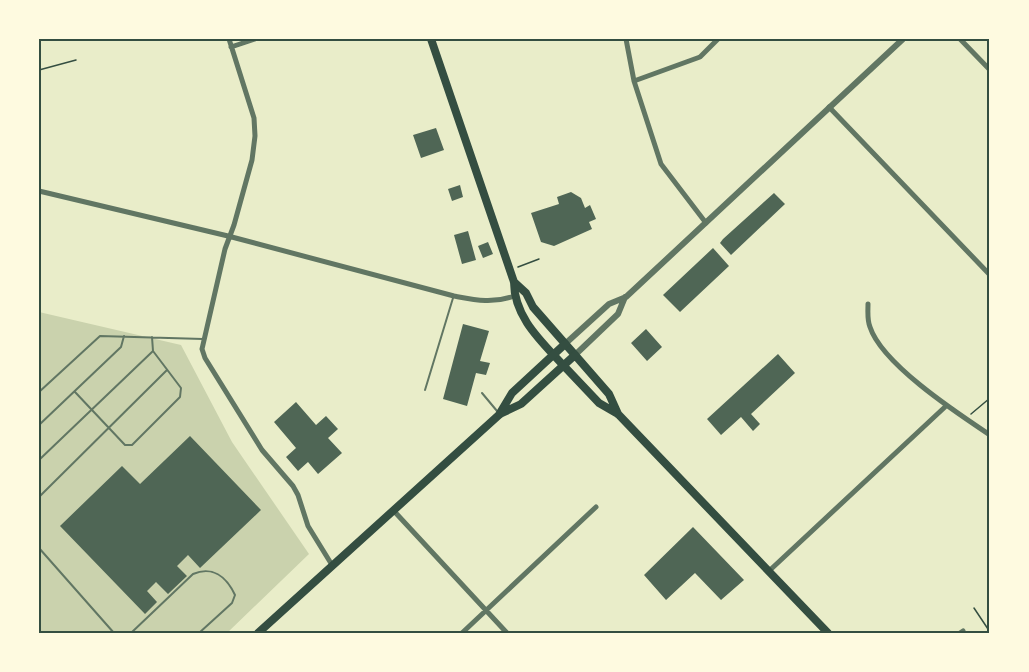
<svg xmlns="http://www.w3.org/2000/svg" width="1029" height="672" viewBox="0 0 1029 672" font-family="'Titillium Web',sans-serif">
<style>
.green{fill:#cad2ad}
.building{fill:#4f6655}
.lines{fill:none;stroke-linecap:round;stroke-linejoin:round}
.path{stroke:#344e41;stroke-width:1.5}
.service{stroke:#617663;stroke-width:2}
.minor{stroke:#617663;stroke-width:5}
.tertiary{stroke:#617663;stroke-width:6}
.primary{stroke:#344e41;stroke-width:8}
.trunk{stroke:#344e41;stroke-width:8}
.neatline{fill:none;stroke:#344e41;stroke-width:2}
</style>
<rect width="100%" height="100%" fill="#e9edc9"/>
<path class="green" d="M39 312 181 345 232 442 309 554 227 633H39Z"/>
<path class="building" d="M436 128 444 150 421 158 413 135Z
M460 185 463 197 452 201 448 189Z
M571 192 581 198 585 208 590 205 596 219 589 222 592 229 554 246 541 242 531 213 559 204 557 197Z
M774 193 785 204 731 255 720 243 723 239Z
M468 231 476 260 462 264 454 235Z
M488 242 493 254 483 258 478 246Z
M713 248 729 266 680 312 663 295Z
M463 324 489 331 480 361 490 363 486 375 476 373 467 406 443 399Z
M646 329 662 347 647 361 631 343Z
M778 354 795 373 751 414 760 424 753 431 741 417 721 435 707 419Z
M296 402 316 425 326 416 338 429 328 438 342 453 318 474 308 462 298 471 286 457 296 448 274 422Z
M190 436 261 510 200 568 188 555 177 566 187 576 168 594 156 582 147 591 157 602 145 614 60 526 122 466 140 484Z
M693 527 744 580 721 600 695 573 666 600 644 575Z"/>
<g class="lines">
<path class="path" d="M39 70 76 60
M518 267 539 259
M971 414 990 398
M974 608 990 632"/>
<path class="service" d="M425 390 453 298
M39 392 100 336 203 339
M75 392 125 445H132L180 397 181 388 153 351 152 337
M482 393 497 411
M39 425 121 347 124 336
M39 460 153 351
M39 497 167 370
M39 548 114 633
M131 633 193 574C212 566 226 576 235 595L232 603 199 633"/>
<path class="minor" d="M229 39 254 118 255 136 252 160 234 225 225 249 202 349 205 358 262 450 293 486 298 495 308 526 332 565
M626 39 634 81 661 164 706 223
M960 39 990 70
M231 47 255 39
M634 81 700 57 718 39
M829 107 990 275
M39 191 228 236 454 296C475 300 492 304 514 296
M868 304C868 312 867 320 870 327 882 364 957 413 990 435
M393 510 507 633
M769 571 946 406
M462 633 596 507
M960 633 963 631"/>
<path class="tertiary" d="M565 344 609 304 626 297 903 39
M575 355 618 314 625 297"/>
<path class="primary" d="M431 39 514 282C514 317 541 341 563 365
M514 282 526 293 533 307 575 355
M258 633 500 414"/>
<path class="trunk" d="M563 365 599 403 618 414 828 633
M500 413 512 393 565 344
M500 414 521 404 575 355 609 394 618 414"/>
</g>
<rect width="1029" height="672" fill="none" stroke="#fefae0" stroke-width="81"/>
<rect x="40" y="40" width="948" height="592" class="neatline"/>
</svg>
